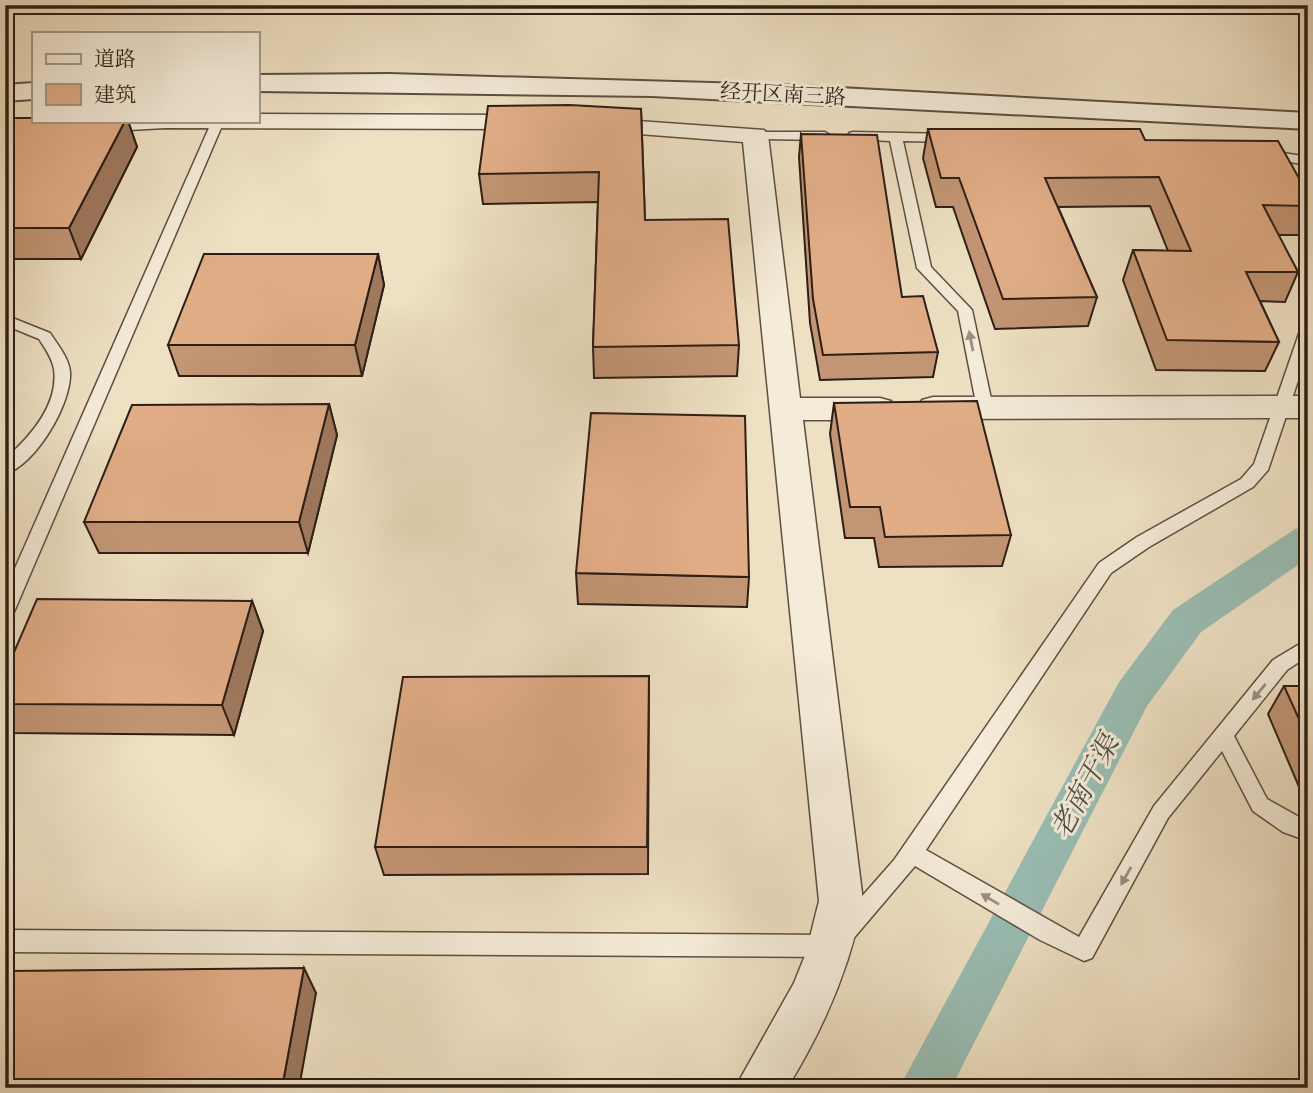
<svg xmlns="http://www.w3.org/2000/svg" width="1313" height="1093" viewBox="0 0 1313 1093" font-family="Cardo,'Noto Serif SC',serif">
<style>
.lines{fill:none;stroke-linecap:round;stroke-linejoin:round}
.canal{fill:#99bdb3;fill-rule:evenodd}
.service-casing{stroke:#5d4e41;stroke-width:3}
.minor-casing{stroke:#5d4e41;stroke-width:3}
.tertiary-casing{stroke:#5d4e41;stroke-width:4}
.service{fill:#f4ebd8;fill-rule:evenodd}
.minor{fill:#f4ebd8;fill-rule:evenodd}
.tertiary{fill:#f4ebd8;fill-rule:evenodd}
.wall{fill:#c29574;stroke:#2d1e16;stroke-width:2}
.shaded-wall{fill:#9e795e;stroke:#2d1e16;stroke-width:2}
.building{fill:#e1ad87;stroke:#2d1e16;stroke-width:2}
.oneway{fill:#9a8f81}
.labels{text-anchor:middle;stroke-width:6;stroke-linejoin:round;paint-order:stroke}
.far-street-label{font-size:21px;fill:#2d1e16;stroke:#f4ebd8}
.water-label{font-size:28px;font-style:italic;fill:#4d4e45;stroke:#f4ebd8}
</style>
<rect width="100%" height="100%" fill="#eee0c3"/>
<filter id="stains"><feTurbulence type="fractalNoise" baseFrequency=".00286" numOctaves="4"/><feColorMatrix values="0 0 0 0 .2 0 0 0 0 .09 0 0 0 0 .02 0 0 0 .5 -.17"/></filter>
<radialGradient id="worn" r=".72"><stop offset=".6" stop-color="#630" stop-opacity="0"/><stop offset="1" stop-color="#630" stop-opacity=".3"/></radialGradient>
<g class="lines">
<path class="canal" d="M1308 526V558L1201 632 1147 706 951 1088H899L1119 682 1173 610 1295 529Z"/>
<g class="service-casing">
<path id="service" d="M212 121H224L14 612 11 617 5 619V591Z
M751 132H825L831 136 825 140 755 139 749 135Z
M853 132 951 134 957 138 951 142 903 141 931 267 972 310 993 408 991 412H979L977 408 958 311 917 268 890 141 849 139V133Z
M1265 150 1308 157V165L1260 157V151Z
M5 315 50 333C57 344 69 358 70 372 72 403 36 465 5 474V459C30 437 59 405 54 369 52 358 45 348 39 339L5 325Z
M1308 323V351L1268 470 1253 487 1149 547 1111 573 926 850 1079 937 1154 806 1273 660 1308 639V656L1287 670 1234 736 1267 799 1308 822V841L1283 832 1253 811 1222 751 1168 818 1092 958 1084 961 1040 940 915 866 841 953 833 957 5 952V930L828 935 894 860 1099 563 1137 537 1241 479 1254 464 1301 328Z"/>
</g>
<g class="minor-casing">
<path id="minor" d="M257 114 533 115 542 117 545 122 542 127 533 129 165 128 5 137V123L257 121Z
M596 118 764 130 768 135 800 398H880L891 401 896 409 891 417 880 420H803L863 901C850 968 823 1030 787 1088H735L794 983 806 953 819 901 743 142 587 130 584 125 587 120Z
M1308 396V418L933 419 922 416 917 408 922 400 933 397Z"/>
</g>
<g class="tertiary-casing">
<path id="tertiary" d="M389 74 783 85 1308 113V129L652 96 257 91V75Z
M33 83V99L5 101V85Z"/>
</g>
<use href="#service" class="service"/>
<use href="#minor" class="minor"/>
<use href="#tertiary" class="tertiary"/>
</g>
<path class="wall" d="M641 109 645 220 739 345 737 376 594 378 593 347 598 202 483 204 479 174Z
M33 121H128L137 147 81 259H5V125Z
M928 129 1145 140 1308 194V221L1302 235H1278L1298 272 1285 302 1260 301 1279 342 1265 371 1156 370 1123 280 1133 250 1168 251 1150 206 1058 207 1097 297 1088 326 995 329 953 207H936L923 158Z
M801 134 902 297 938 352 933 377 820 380 810 323 799 157Z
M378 254 384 285 362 376H179L168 345Z
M834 403 1011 535 1002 566 879 567 874 538H845L830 434Z
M329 404 337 435 308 553H99L84 522Z
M576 573 749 577 747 607 578 604Z
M252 601 263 631 234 735 11 733 5 724V673Z
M649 676 648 874 384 875 375 847Z
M1284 686H1308V808L1268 714Z"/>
<path class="shaded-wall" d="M125 121H128L137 147 81 259 69 228Z
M378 254 384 285 362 376 355 345Z
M329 404 337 435 308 553 299 522Z
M252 601 263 631 234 735 222 705Z
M304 968 316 993 299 1088H282Z"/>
<path class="building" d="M570 105 641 109 645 220 728 219 739 345 593 347 599 172 479 174 488 106Z
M10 118H33V121H125L69 228H5V125Z
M928 129H1140L1145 140 1278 141 1308 194V206L1263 205 1298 272H1246L1279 342 1167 340 1133 250 1191 251 1159 177 1045 178 1097 297 1003 299 959 178H941Z
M801 134 877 135 902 297 923 296 938 352 823 355 813 299Z
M204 254H378L355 345H168Z
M977 401 1011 535 885 537 880 507H850L834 403Z
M329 404 299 522H84L132 405Z
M591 413 745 416 749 577 576 573Z
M37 599 252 601 222 705 5 704V673Z
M649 676 647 847H375L403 677Z
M1284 686H1308V739Z
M304 968 282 1088H5V981L9 971Z"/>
<defs><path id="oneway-solid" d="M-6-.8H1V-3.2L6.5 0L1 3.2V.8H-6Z" transform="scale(1.75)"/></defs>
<g class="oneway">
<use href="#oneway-solid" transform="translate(971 341) rotate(-101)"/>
<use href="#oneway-solid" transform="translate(1259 692) rotate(129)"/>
<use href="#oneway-solid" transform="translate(1126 876) rotate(119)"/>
<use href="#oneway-solid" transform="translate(990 899) rotate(-149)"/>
</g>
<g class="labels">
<g class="far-street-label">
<text transform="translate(783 94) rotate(3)" y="7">经开区南三路</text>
</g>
<g class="water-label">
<text transform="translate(1084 786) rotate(-62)" y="10">老南干渠</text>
</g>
</g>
<rect width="1313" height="1093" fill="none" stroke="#eee0c3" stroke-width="28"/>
<rect x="7" y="7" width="1299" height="1079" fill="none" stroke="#2d1e16" stroke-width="3.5"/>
<rect x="14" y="14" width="1285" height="1065" fill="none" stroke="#2d1e16" stroke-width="2"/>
<rect x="32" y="32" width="228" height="91" fill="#f4ebd8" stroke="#a4998a" stroke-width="2"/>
<rect x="46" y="54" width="35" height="10" fill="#f4ebd8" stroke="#a4998a" stroke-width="2"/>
<text x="94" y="66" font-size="21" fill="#2d1e16">道路</text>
<rect x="46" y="84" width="35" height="21" fill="#e1ad87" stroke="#a4998a" stroke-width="2"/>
<text x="94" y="102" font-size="21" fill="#2d1e16">建筑</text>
<rect width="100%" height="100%" filter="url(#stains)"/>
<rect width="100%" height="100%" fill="url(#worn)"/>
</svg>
